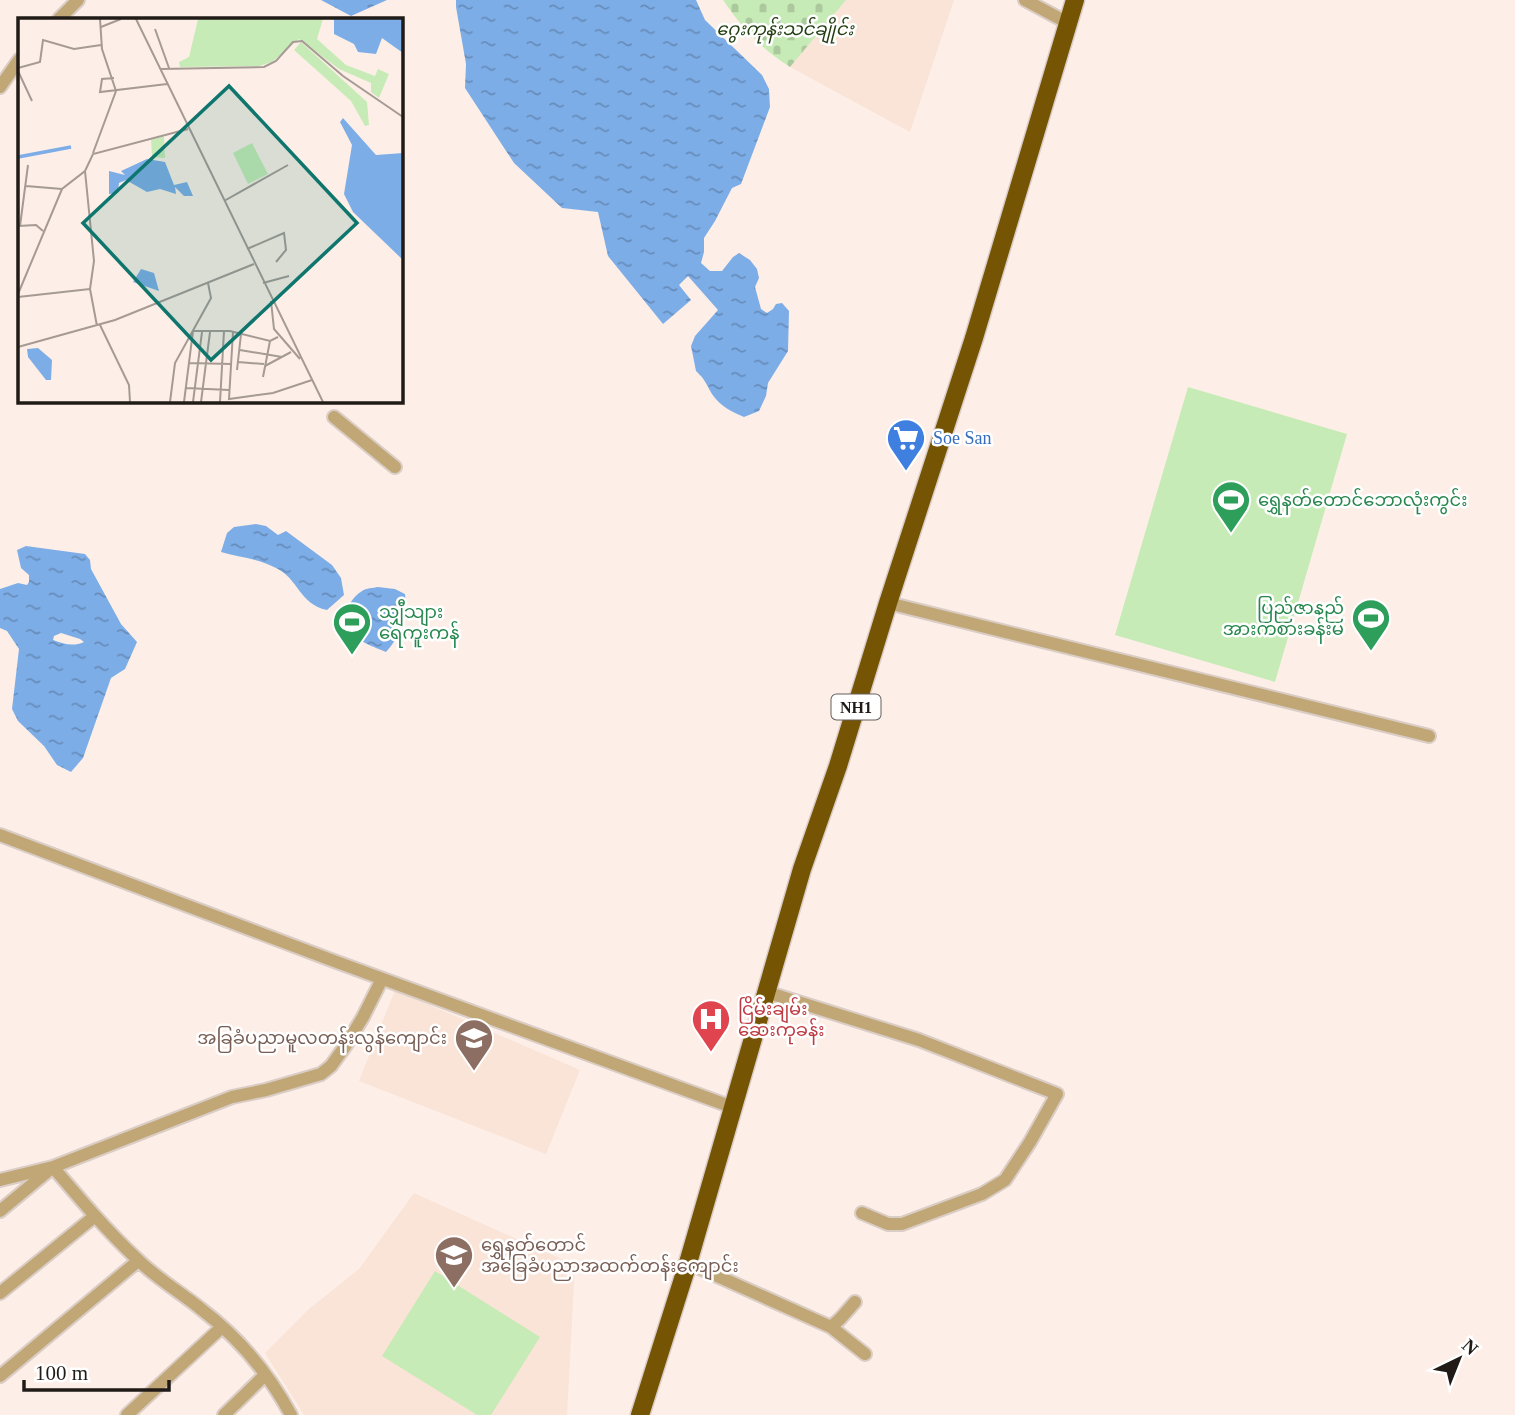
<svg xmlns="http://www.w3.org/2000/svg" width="1515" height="1415" viewBox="0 0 1515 1415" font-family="'Times New Roman','Noto Sans Myanmar',serif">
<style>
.education{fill:#fae3d7}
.grass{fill:#c7ebb6}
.cemetery{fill:url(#cemetery-stones)}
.water{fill:url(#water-ripples);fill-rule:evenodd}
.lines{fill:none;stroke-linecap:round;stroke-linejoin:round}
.minor-casing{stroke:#dacdc6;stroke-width:16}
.highway-casing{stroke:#dacdc6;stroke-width:21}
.minor{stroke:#c1a776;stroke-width:12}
.highway{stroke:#755403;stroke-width:18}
.labels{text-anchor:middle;stroke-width:5;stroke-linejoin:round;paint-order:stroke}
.shield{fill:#fff;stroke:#645f5d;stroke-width:2}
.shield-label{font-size:16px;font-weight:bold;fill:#211b17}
.park-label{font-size:18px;font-style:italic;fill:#244013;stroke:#fff}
.shop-label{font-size:18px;fill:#366cbe;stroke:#fff;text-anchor:start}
.leisure-label{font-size:18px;fill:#27864d;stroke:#fff;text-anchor:start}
.health-label{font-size:18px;fill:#be3a42;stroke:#fff;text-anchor:start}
.education-label{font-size:18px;fill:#785e54;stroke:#fff;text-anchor:end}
.inset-river{fill:none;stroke:#7dade7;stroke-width:3.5}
.inset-road{fill:none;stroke:#a59a94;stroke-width:2}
.view{fill:#0f766e;fill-opacity:0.15;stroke:#0f766e;stroke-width:3.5}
.inset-edge{fill:none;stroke:#211b17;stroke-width:3.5}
</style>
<defs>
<pattern id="cemetery-stones" width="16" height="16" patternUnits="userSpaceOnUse" patternTransform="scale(1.75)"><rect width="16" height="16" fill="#c7ebb6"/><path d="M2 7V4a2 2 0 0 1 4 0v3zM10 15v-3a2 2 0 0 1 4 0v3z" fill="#abc99c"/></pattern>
<pattern id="water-ripples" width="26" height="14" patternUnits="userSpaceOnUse" patternTransform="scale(1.75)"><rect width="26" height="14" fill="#7dade7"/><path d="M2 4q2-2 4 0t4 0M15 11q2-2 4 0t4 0" fill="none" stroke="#668cba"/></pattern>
</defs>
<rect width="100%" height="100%" fill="#fdefe7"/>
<path class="education" d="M846 0H954L910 132 790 67Z
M395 990 580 1070 546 1154 359 1081Z
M414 1193 575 1265 567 1415H304L265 1353 309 1309 359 1269Z"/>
<path class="grass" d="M1188 387 1347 434 1275 682 1115 635Z
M435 1271 540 1337 491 1415H477L382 1356Z"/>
<path class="cemetery" d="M723 0H846L790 67C761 49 742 28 723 0Z"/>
<path class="water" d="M321 0H387L351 16Z
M456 0H696L705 20 762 75 769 89 770 107 741 184 732 188 715 221 704 238V252L701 263 710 271H722L733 257 739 253 750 260 757 269 759 278 755 287 761 309 767 313 773 309 776 304 782 303 789 311 788 351 768 383 766 396 759 411 744 417C732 412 720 406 712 394 706 384 705 379 696 371L691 346 695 336 718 310 688 276 679 285 691 300 663 324 608 256 598 212 562 208 514 163 465 88 466 64 456 7Z
M256 524 266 526 278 535 286 531 332 565 341 578 344 595 327 610C299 604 299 579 276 568 259 559 239 557 221 552L227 533 234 527Z
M26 546 85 554 90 560 91 569 121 624 137 642 125 669 111 678 83 758 71 772 57 765 44 746 18 721 12 709 19 649 7 631 0 628V589L18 583 27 585 29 582V575L21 568 17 550ZM61 633 80 639 84 642C73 647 64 644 53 640L54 636Z
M378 587 395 589 405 594C408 615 401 636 386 652 374 647 356 641 349 629 341 616 350 598 362 591 366 588 373 588 378 587Z"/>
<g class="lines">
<g class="minor-casing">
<path id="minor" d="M1025 0 1068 23
M59 19 78 0
M0 87 19 60
M334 417 395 467
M888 603 1429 736
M0 835 334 961 732 1107
M766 992 919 1040 1057 1094 1030 1142 1005 1180 982 1194 902 1224H888L862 1213
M0 1180 53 1167 232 1097 266 1090 321 1074 331 1066 346 1045 363 1017 382 979
M0 1211 53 1167C80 1199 107 1231 137 1259 156 1278 180 1292 201 1309 238 1337 269 1374 291 1415
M688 1263 831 1327 865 1354
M0 1293 95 1216
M831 1327 840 1319 855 1302
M0 1376 138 1261
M127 1415 222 1327
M224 1415 265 1375"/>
</g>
<g class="highway-casing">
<path id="highway" d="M640 1415 688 1263 802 869 838 766 888 603 974 338 1075 0"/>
</g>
<use href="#minor" class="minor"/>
<use href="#highway" class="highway"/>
</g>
<defs>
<g id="supermarket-pin" transform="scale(2.0125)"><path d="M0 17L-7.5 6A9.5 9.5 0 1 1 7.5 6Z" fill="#3f7fe0" stroke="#fff"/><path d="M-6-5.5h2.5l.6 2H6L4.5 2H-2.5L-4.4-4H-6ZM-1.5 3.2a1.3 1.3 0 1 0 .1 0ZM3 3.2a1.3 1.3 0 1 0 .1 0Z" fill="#fff"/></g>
<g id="stadium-pin" transform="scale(2.0125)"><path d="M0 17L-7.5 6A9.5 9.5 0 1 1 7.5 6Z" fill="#2e9e5b" stroke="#fff"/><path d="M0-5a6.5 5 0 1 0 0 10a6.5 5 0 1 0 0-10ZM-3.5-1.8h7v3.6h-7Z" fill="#fff"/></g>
<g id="hospital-pin" transform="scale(2.0125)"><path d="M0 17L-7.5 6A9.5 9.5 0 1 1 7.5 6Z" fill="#e0444e" stroke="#fff"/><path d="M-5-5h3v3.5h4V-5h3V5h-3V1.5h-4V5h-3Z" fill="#fff"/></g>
<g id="school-pin" transform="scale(2.0125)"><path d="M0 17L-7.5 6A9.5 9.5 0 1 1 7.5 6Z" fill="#8d6e63" stroke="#fff"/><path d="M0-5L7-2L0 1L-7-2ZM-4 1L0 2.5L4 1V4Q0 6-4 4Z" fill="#fff"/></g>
</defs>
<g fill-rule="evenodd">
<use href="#supermarket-pin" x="906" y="438"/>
<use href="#stadium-pin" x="1231" y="500"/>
<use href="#stadium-pin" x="1371" y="618"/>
<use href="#stadium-pin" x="352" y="622"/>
<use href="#hospital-pin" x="711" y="1019"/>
<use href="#school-pin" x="474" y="1038"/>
<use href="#school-pin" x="454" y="1255"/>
</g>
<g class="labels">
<rect class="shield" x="831.5" y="694.5" width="49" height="25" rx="5"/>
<g class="shield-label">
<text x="856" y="713">NH1</text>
</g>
<g class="park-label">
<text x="785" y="35">ဂွေးကုန်းသင်ချိုင်း</text>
</g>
<g class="shop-label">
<text x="933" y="444">Soe San</text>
</g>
<g class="leisure-label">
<text x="1258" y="506">ရွှေနတ်တောင်ဘောလုံးကွင်း</text>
<text x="1344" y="614" text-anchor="end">ပြည်ဇာနည်<tspan x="1344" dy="21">အားကစားခန်းမ</tspan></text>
<text x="379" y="618">သျှီသျား<tspan x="379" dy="21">ရေကူးကန်</tspan></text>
</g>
<g class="health-label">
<text x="738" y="1015">ငြိမ်းချမ်း<tspan x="738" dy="21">ဆေးကုခန်း</tspan></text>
</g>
<g class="education-label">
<text x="447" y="1044">အခြခံပညာမူလတန်းလွန်ကျောင်း</text>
<text x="481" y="1251" text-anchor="start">ရွှေနတ်တောင်<tspan x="481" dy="21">အခြေခံပညာအထက်တန်းကျောင်း</tspan></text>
</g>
</g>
<g transform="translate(18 18)">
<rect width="385" height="385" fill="#fdefe7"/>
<path d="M180 1H305L299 21 328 47 357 58 360 51 371 56 361 80 353 74V65L321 51 281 21 254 44 241 48 162 49 161 44 171 39ZM283 24 349 84 351 107 347 108 333 83 276 32ZM234 125 250 156 230 166 215 135Z" fill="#c7ebb6"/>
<path d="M146 118 147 140 134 139 133 122Z" fill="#c7ebb6"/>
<path d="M316 1H385V35L364 20 358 36 340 34 336 26 316 16ZM325 100 358 137 385 135V242L335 194 326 176 334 127 322 104ZM129 141 147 144 156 167 169 164 175 178H166L157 169 158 176 142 171 129 174 108 162 101 165 100 175 91 176V153L107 157 103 153ZM123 251 136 255 141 273 115 264ZM20 330 34 342 33 362H28L10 339 9 331Z" fill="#7dade7"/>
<path class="inset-river" d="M0 139 53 129"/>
<path class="inset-road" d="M118 1 305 384M83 9 103 1M137 11 151 50M0 50 22 44 25 22 56 31 83 27M143 51 246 49 258 43 275 24 284 23 325 58 385 99M0 53 14 83M96 60 84 61 82 74 149 66M75 135 98 73 84 31 82 1M67 153 76 243 72 271 79 308M8 168 44 171M206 183 270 147M0 208 18 207 25 213M2 208 10 147M229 231 266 215 268 232 258 244M245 265 271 258M0 276 44 171 67 153 75 136 170 111M0 279 72 271M253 283 256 311 282 341M82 307 111 367 112 384M215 314 211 381 255 375 294 362M0 329 97 302 236 246M222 332 264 339M220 344 246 346M171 345 213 346M247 348 273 334M219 352 223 316M245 359 252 323M168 370 211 372M152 384 157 345 193 280 190 265M166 384 175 313H212L252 323 260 319M175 384 184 314M183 384 192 314M202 384 206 313"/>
<path class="view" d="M211 68 339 205 193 342 65 205Z"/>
<rect width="385" height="385" class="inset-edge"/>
</g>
<g transform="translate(1459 1359) rotate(43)" stroke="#ffffff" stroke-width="5" paint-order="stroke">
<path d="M0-5L12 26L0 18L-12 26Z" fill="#211b17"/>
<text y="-10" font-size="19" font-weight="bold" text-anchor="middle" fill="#211b17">N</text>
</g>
<path d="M24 1380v10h145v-10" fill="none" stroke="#211b17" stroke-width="3.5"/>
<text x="35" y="1380" font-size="21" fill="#211b17" stroke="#ffffff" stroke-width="5" paint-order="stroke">100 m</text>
</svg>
